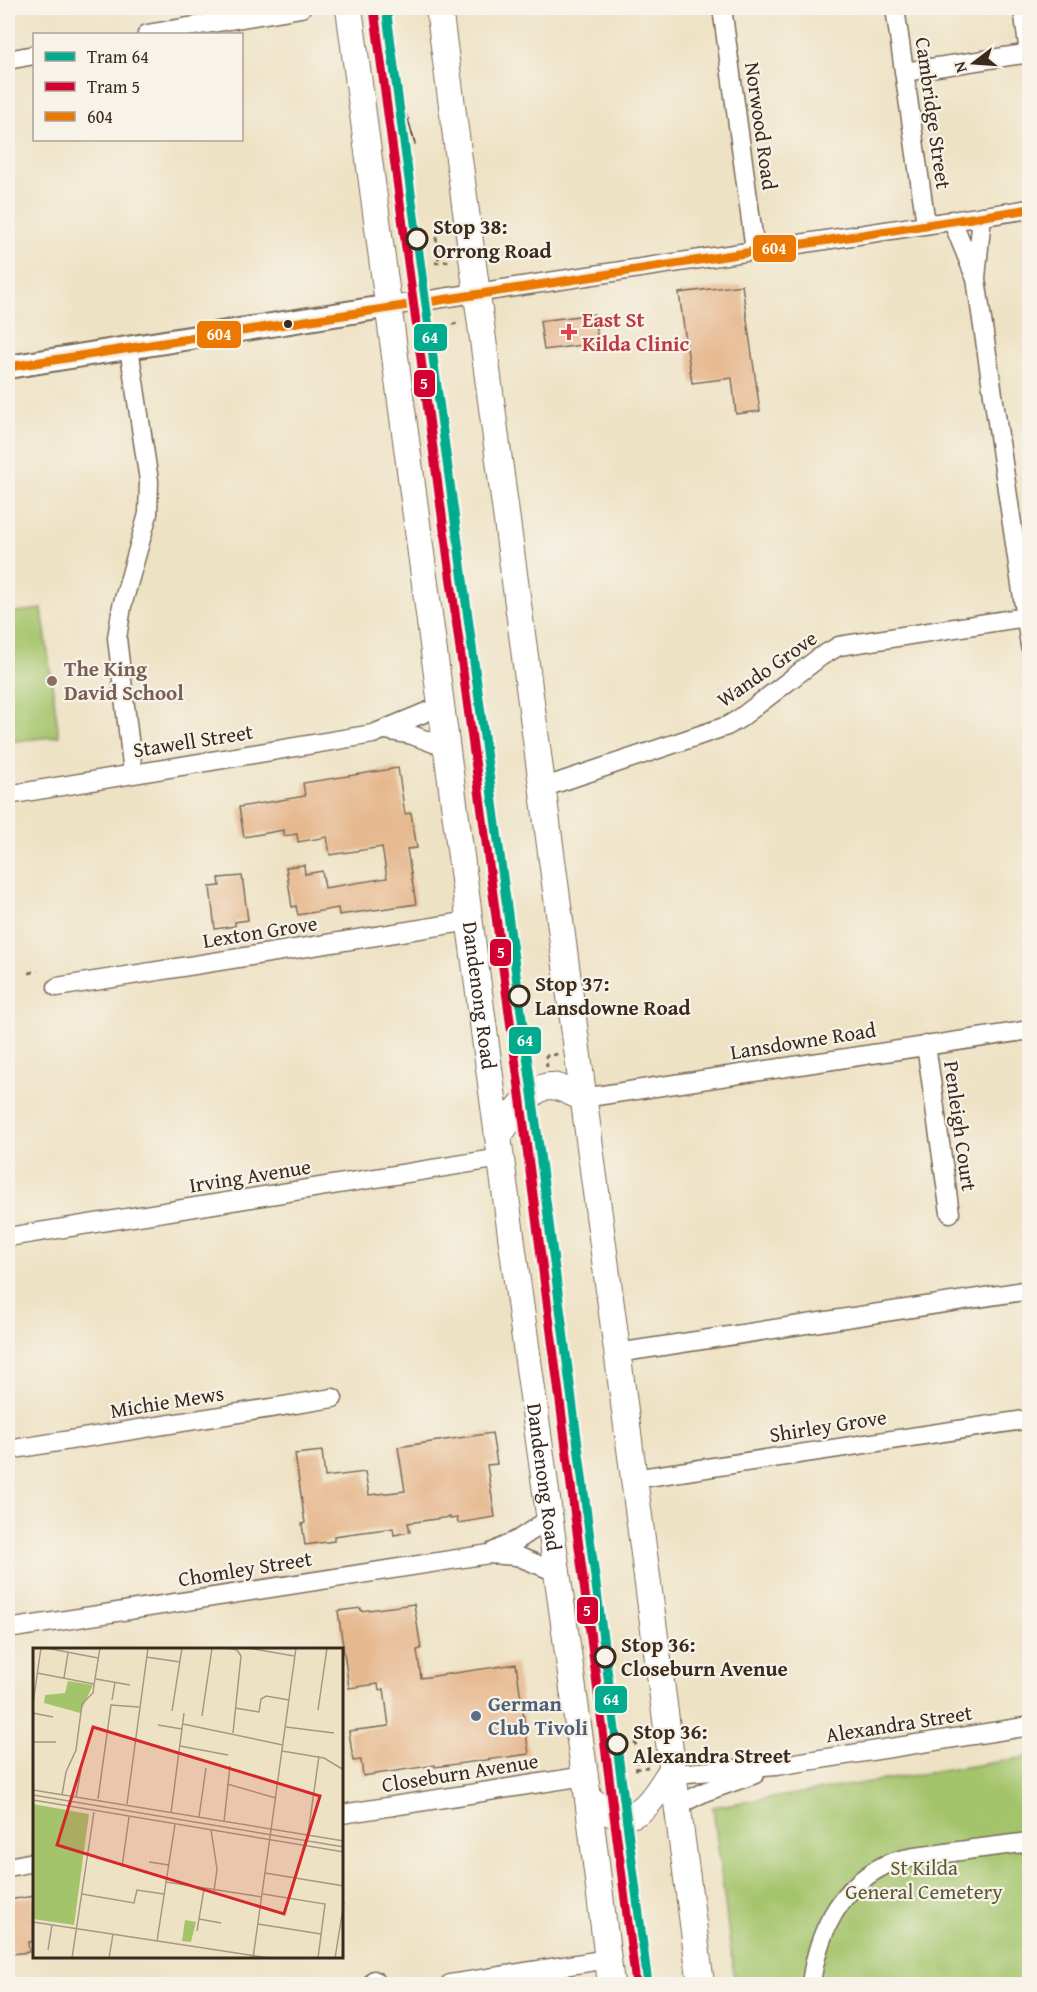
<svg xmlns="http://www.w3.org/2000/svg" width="1037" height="1992" viewBox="0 0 1037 1992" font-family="'Gentium Book Plus',serif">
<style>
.green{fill:#a4c46c;stroke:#707745;stroke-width:1.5}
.building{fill:#e6b88e}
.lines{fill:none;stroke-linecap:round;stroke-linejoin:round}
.minor-casing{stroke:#7a6a58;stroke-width:21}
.major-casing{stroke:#7a6a58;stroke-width:26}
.highway-casing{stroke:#7a6a58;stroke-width:28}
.path{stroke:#7a6a58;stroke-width:3;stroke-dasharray:4.5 4.5;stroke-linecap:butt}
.minor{stroke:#fff;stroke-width:18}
.major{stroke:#fff;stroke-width:22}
.highway{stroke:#fff;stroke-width:26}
.tram{stroke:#3b2a1e;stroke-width:1.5}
.bus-1-casing{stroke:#f7f3e8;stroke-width:14}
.bus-1{stroke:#eb7903;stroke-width:9}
.tram-1-casing{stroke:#f7f3e8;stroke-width:14}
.tram-2-casing{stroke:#f7f3e8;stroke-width:14}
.tram-1{stroke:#00ab8e;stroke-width:9}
.tram-2{stroke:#d50032;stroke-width:9}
.stop-dot{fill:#f7f3e8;stroke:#3b2a1e;stroke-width:3}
.bus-dot{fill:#3b2a1e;stroke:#f7f3e8;stroke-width:2}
.health-dot{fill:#e0444e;stroke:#f7f3e8;stroke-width:2}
.education-dot{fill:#8d6e63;stroke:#f7f3e8;stroke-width:2}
.service-dot{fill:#5c6f8a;stroke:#f7f3e8;stroke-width:2}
.labels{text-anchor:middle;stroke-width:4.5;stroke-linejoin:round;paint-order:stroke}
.street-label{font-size:21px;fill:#3b2a1e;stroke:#f7f3e8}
.stop-label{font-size:21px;font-weight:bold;fill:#3b2a1e;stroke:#f7f3e8;text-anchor:start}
.health-label{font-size:21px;font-weight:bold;fill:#be3a42;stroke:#f7f3e8;text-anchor:start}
.education-label{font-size:21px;font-weight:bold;fill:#785e54;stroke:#f7f3e8;text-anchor:start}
.service-label{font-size:21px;font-weight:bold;fill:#4e5e75;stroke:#f7f3e8;text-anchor:start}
.park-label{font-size:21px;fill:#5a5835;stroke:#f7f3e8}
.inset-road{fill:none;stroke:#a69882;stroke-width:1.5}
.view{fill:#d62828;fill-opacity:0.15;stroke:#d62828;stroke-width:3}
.inset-edge{fill:none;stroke:#3b2a1e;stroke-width:3}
.line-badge{stroke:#f7f3e8;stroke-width:2}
.badge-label{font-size:16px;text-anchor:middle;font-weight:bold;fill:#fff}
</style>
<rect width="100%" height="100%" fill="#f7f3e8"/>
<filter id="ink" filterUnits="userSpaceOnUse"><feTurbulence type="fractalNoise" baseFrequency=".0167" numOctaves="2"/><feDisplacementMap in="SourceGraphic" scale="12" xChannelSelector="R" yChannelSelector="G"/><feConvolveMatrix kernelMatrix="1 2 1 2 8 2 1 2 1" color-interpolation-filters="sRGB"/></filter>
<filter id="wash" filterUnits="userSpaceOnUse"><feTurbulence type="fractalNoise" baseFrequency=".008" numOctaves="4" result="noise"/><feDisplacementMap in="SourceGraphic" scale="24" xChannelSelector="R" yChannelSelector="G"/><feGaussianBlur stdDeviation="1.35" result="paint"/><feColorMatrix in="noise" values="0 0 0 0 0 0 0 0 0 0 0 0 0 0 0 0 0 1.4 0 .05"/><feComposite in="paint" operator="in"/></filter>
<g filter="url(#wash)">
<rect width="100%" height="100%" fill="#eee2c4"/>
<path class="green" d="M42 609 59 736 8 742V613Z
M1029 1757V1984H735L713 1807Z"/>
<g id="blocks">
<path class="building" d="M742 285 760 411 736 414 732 378 692 383 679 293Z
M594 314 598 343 544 350 540 321Z
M398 768 405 814 411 813 417 848 407 849 416 904 339 915 338 908 298 915 296 906 292 907 286 867 304 865 305 874 322 871 325 888 387 878 382 847 330 855 327 837 298 842 297 834 284 836V830L244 837 239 807 305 796 303 783Z
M242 876 248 920 235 922V926L215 929 210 887 220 886 219 878Z
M492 1433 497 1464 487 1465 495 1517 458 1523 457 1518 450 1519V1517L408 1523 410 1532 394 1535 393 1528 334 1536V1541L305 1545 302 1524 305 1523 295 1454 322 1451 325 1477 365 1472 369 1495 405 1491 398 1447Z
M414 1604 421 1649 417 1650 421 1678 516 1664 529 1754 435 1767V1765L363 1776 361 1760 353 1761 349 1731 389 1726 384 1689 379 1690 378 1684 349 1688 338 1611 361 1608V1611Z
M34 1896V1941L28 1942 29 1952 12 1954 10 1938 8 1939V1900Z"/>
</g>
</g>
<g filter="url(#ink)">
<use href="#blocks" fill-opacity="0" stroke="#7a6a58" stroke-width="1.5"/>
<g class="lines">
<g class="minor-casing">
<path id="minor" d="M722 8 755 250
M895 8 926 224
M1023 8 1029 53
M147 34 301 8
M8 60 34 55
M904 72 1030 53
M952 220 976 279 1030 646
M976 278 982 216
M390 306 1030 209
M129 348 149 481 148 514 122 606 117 638 133 773
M385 730 412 735 447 748
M542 788 727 726 739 719 820 657 839 646 1026 617
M8 795 373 734 441 706
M57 987 470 921
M926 1045 950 1213
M583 1098 1030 1030
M8 1237 501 1158
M617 1353 1030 1290
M8 1450 333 1398
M634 1479 1030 1419
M491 1553 519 1539 549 1519
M8 1629 489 1554 517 1556 556 1572
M674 1774 776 1766 1030 1726
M678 1805 707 1791 755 1774
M342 1814 585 1776
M8 1867 34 1862
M374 1980 376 1984
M450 1984 608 1959
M811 1984C817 1936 838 1888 885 1865 901 1858 921 1856 939 1854 969 1849 999 1846 1030 1842"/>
</g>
<g class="major-casing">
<path id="major" d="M8 367 390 306"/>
</g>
<g class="highway-casing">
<g id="highway">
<path id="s1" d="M349 8 516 1273 587 1791 611 1984"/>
<path d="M439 8 701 1984"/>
<path d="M498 1136C510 1121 530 1085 552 1086 562 1087 573 1094 583 1098"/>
<path d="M588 1798C597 1804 607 1813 617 1815 644 1822 660 1786 673 1768"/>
</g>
</g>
<path class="path" d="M409 234 415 268
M436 237 439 262
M435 263 449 261
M406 270 418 268
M444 328 459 322
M420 334 427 333
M29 973 38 971
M521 1063 523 1076
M547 1067 546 1056 558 1054
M608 1727 614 1773
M635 1741 639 1768
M635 1769 648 1767
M607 1781 611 1779V1774L617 1772"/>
<use href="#minor" class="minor"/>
<use href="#major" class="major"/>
<use href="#highway" class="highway"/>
<path class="tram" d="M396 77 415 144"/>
<g class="bus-1-casing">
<path id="bus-1" d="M8 367 1030 209"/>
</g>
<use href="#bus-1" class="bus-1"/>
<g class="tram-1-casing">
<path id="tram-1" d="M386 8 532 1093 648 1984"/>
</g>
<g class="tram-2-casing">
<path id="tram-2" d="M374 10 520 1095 636 1984"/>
</g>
<use href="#tram-1" class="tram-1"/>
<use href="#tram-2" class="tram-2"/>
</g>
</g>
<g class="stop-dot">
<circle cx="417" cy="239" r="10"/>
<circle cx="519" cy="996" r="10"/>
<circle cx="605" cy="1657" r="10"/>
<circle cx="617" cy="1744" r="10"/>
</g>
<circle class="bus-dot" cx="288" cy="324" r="5"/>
<path class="health-dot" d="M566 323h6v6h6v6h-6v6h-6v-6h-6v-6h6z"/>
<circle class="education-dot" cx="52" cy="681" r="6"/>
<circle class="service-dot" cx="476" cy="1716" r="6"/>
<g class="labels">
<g class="street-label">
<text transform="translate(933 113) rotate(82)" y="7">Cambridge Street</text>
<text transform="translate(761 126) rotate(82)" y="7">Norwood Road</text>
<text transform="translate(767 669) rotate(-35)" y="7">Wando Grove</text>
<text transform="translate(193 741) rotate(-9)" y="7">Stawell Street</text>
<text transform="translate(260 932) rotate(-9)" y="7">Lexton Grove</text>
<text dy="7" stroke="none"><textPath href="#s1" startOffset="996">Dandenong Road</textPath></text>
<text transform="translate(803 1041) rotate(-9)" y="7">Lansdowne Road</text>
<text transform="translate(960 1126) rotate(82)" y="7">Penleigh Court</text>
<text transform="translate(250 1176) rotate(-9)" y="7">Irving Avenue</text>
<text transform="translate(167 1402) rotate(-9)" y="7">Michie Mews</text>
<text transform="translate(828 1426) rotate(-9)" y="7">Shirley Grove</text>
<text dy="7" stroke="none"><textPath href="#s1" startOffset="1482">Dandenong Road</textPath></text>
<text transform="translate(245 1569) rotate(-9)" y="7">Chomley Street</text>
<text transform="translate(899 1724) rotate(-9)" y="7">Alexandra Street</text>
<text transform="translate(460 1773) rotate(-9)" y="7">Closeburn Avenue</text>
</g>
<g class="stop-label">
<text x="433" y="234">Stop 38:<tspan x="433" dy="24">Orrong Road</tspan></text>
<text x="535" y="991">Stop 37:<tspan x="535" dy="24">Lansdowne Road</tspan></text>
<text x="621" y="1652">Stop 36:<tspan x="621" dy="24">Closeburn Avenue</tspan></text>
<text x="633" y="1739">Stop 36:<tspan x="633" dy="24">Alexandra Street</tspan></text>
</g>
<g class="health-label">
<text x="582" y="327">East St<tspan x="582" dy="24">Kilda Clinic</tspan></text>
</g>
<g class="education-label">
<text x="64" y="676">The King<tspan x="64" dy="24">David School</tspan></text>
</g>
<g class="service-label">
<text x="488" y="1711">German<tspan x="488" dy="24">Club Tivoli</tspan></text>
</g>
<g class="park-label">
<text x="924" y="1875">St Kilda<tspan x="924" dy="24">General Cemetery</tspan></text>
</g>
</g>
<g transform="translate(33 1648)">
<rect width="310" height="310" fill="#eee2c4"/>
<path d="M35 33 60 37 47 65 11 55 12 47 32 45ZM0 156 56 166 41 277 0 271ZM152 272 163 274 158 294 149 293Z" fill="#a4c46c"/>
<path class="inset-road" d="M13 0 65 10M194 0 204 2 208 8 200 85M215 0 261 8M113 9 147 14M4 25 61 36M31 30 35 5M63 31 97 37M61 37 67 0M79 52 82 34M0 55 8 0M202 60 226 64 228 51 233 48 256 52M285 62 294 0M139 63 149 0M0 65 20 69M169 68 179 0M150 76 250 97M125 77 149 81M253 79 301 85M0 94H23M147 98 195 107M249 103 291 110 311 122M194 136 243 150M0 142 311 193M0 147 311 199M29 147 33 124 43 102 49 56 60 45 61 37M43 149 48 122M65 151 78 57 106 59M0 152 311 204M94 156 115 0M138 165 151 65M166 169 173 120M191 174 197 118M178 182 184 221 181 243M238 182 263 0M275 186 286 108M116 214 136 217M89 219 96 169M232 225 311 238M133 234 229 249M49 246 101 255 104 242 131 246M230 246 292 256 285 310M166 271 188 275M0 274 236 310M225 276 288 286M164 283 171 241M124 293 142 176M15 302 19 277M39 310 61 164M76 310 80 286M220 310 238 182M302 310 311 254"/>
<path class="view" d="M60 79 287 148 251 266 24 197Z"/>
<rect width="310" height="310" class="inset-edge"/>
</g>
<g class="line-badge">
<rect x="752" y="234" width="45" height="29" rx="6" fill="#eb7903"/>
<rect x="196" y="320" width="46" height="29" rx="6" fill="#eb7903"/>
<rect x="413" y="323" width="35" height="29" rx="6" fill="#00ab8e"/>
<rect x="413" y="369" width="23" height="29" rx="6" fill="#d50032"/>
<rect x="489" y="938" width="23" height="29" rx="6" fill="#d50032"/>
<rect x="508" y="1026" width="34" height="29" rx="6" fill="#00ab8e"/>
<rect x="576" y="1596" width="23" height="29" rx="6" fill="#d50032"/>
<rect x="594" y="1685" width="34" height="29" rx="6" fill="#00ab8e"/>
</g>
<g class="badge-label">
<text x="774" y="254">604</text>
<text x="219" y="340">604</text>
<text x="430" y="343">64</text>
<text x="424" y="389">5</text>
<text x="501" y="958">5</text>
<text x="525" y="1046">64</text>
<text x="587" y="1616">5</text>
<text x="611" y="1705">64</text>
</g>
<rect width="1037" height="1992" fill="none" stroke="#f7f3e8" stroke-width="30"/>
<rect x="33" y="33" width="210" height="108" fill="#f7f3e8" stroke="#aca397" stroke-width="1.5"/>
<rect x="45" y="52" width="30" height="9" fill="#00ab8e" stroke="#aca397" stroke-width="1.5"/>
<text x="87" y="63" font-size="18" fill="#3b2a1e">Tram 64</text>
<rect x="45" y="82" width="30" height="9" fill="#d50032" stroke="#aca397" stroke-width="1.5"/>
<text x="87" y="93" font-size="18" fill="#3b2a1e">Tram 5</text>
<rect x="45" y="112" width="30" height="9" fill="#eb7903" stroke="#aca397" stroke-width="1.5"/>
<text x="87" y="123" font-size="18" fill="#3b2a1e">604</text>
<g transform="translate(974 63) rotate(253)" stroke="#f7f3e8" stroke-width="4.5" paint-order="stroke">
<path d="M0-4.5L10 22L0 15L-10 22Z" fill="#3b2a1e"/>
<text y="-9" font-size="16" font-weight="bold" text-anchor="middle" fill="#3b2a1e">N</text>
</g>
</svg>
